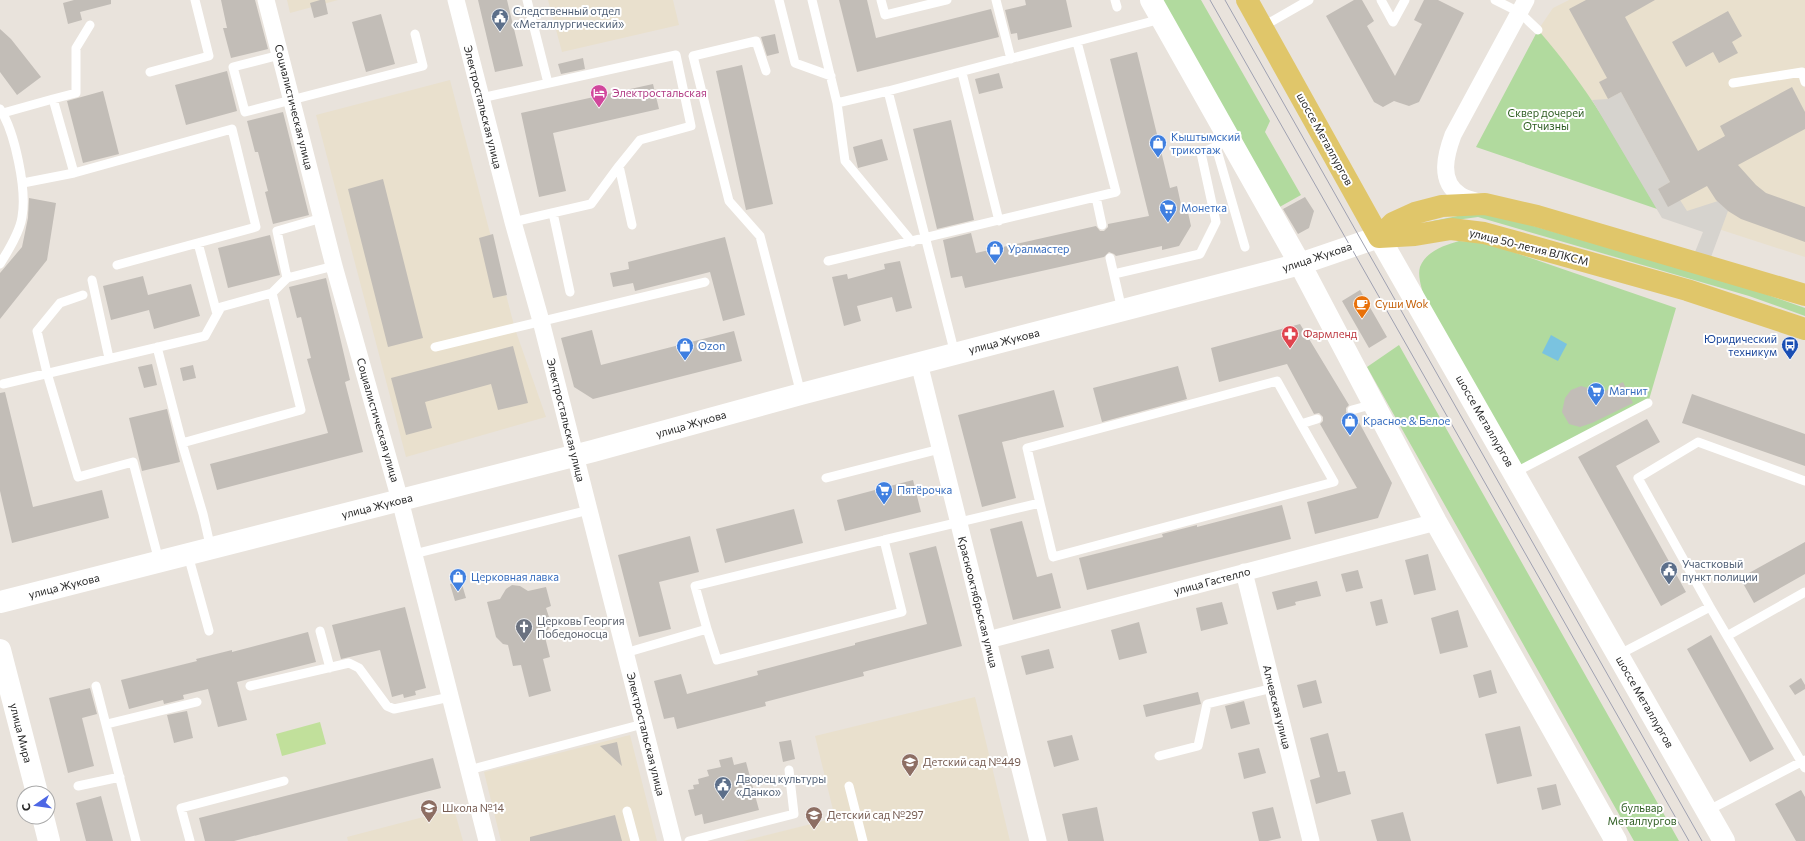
<svg xmlns="http://www.w3.org/2000/svg" width="1805" height="841" viewBox="0 0 1805 841" font-family="Commissioner,sans-serif">
<style>
.education{fill:#e9e0cd}
.green{fill:#b1da9e}
.pitch{fill:#c1e09b}
.plaza{fill:#d6d3ce}
.water{fill:#7ac3e0}
.building{fill:#c2bdb7}
.lines{fill:none;stroke-linecap:round;stroke-linejoin:round}
.lane{stroke:#fff;stroke-width:9}
.street{stroke:#fff;stroke-width:17}
.secondary{stroke:#fff;stroke-width:22}
.primary{stroke:#e0c66a;stroke-width:22}
.tram{stroke:#9fa1b1;stroke-width:1}
.labels{text-anchor:middle;stroke-width:4;stroke-linejoin:round;paint-order:stroke}
.service-label{font-size:11px;fill:#4e5e75;stroke:#fff;text-anchor:start}
.hotel-label{font-size:11px;fill:#b23c85;stroke:#fff;text-anchor:start}
.street-label{font-size:11px;fill:#282828;stroke:#fff}
.park-label{font-size:11px;fill:#2d5c21;stroke:#fff}
.shop-label{font-size:11px;fill:#366cbe;stroke:#fff;text-anchor:start}
.food-label{font-size:11px;fill:#c56008;stroke:#fff;text-anchor:start}
.health-label{font-size:11px;fill:#be3a42;stroke:#fff;text-anchor:start}
.transit-label{font-size:11px;fill:#164399;stroke:#fff;text-anchor:end}
.worship-label{font-size:11px;fill:#5b616d;stroke:#fff;text-anchor:start}
.education-label{font-size:11px;fill:#785e54;stroke:#fff;text-anchor:start}
</style>
<rect width="100%" height="100%" fill="#e9e3dc"/>
<path class="education" d="M287 0H338L290 13Z
M548 0H673L679 25 562 52Z
M1569 0H1805V257L1660 210 1591 99 1538 30 1553 8Z
M450 80 515 329 546 417 406 457 316 115Z
M975 697 1010 841H743L835 818 815 736Z
M630 735 657 841H501L484 772Z
M454 809 463 841H348L347 837Z"/>
<path class="green" d="M1157 0H1201L1270 121 1265 132 1301 195 1276 209Z
M1538 30C1586 84 1622 148 1660 210L1476 147Z
M1482 211 1751 289 1805 308V316L1749 296 1478 217 1434 223 1433 221Z
M1459 241 1487 243 1676 308 1648 403 1521 469 1425 301C1423 291 1417 277 1420 267 1426 251 1445 245 1459 241Z
M1399 345 1679 841H1634L1367 367Z"/>
<path class="pitch" d="M320 722 326 744 282 756 276 734Z"/>
<path class="plaza" d="M1621 92 1670 182 1658 189 1668 206 1680 200 1687 211 1718 201 1728 211 1711 257 1695 252 1703 232 1662 218 1592 100 1608 99Z"/>
<path class="water" d="M1551 335 1567 344 1558 361 1542 353Z"/>
<path class="building" d="M74 0H111V4L80 12 82 20 68 24 63 3Z
M221 0H255L268 49 231 58 223 28H227Z
M320 0H325L328 14 314 18 310 3Z
M478 0H507L523 66 495 72Z
M839 0H867L876 38 991 9 999 37 857 72Z
M1025 0H1066L1072 27 1018 40 1017 33 1011 34 1005 10 1026 5Z
M1354 0H1362L1374 21 1367 26 1395 76 1422 24 1414 20 1424 0H1438L1464 13 1419 102 1409 106 1394 101 1383 107 1374 102 1326 16Z
M1586 0H1655L1625 17 1698 151 1725 136 1720 126 1792 87 1805 112V129L1738 165 1756 185 1766 193 1805 207V242L1741 219 1728 211 1716 200 1707 186 1668 207 1658 189 1670 182 1621 92 1608 99 1599 82 1607 78 1569 9Z
M1728 11 1742 36 1732 42 1738 53 1719 63 1713 52 1686 67 1672 42Z
M381 14 395 64 366 72 352 22Z
M0 29 11 39 41 77 17 95 0 72Z
M775 34 779 53 767 56 761 37Z
M1137 52 1170 188 1177 186 1182 209 1187 208 1191 226 1179 246 1162 250V246L1116 256 1114 254 1109 252 1104 257 965 288 962 276 951 278 943 240 971 233 976 253 1096 226 1100 231H1104L1108 227V224L1149 216 1110 59Z
M583 58 585 69 561 74 558 64Z
M742 65 773 204 746 210 716 71Z
M227 71 237 111 186 125 175 85Z
M999 73 1003 88 979 94 975 79Z
M653 84 659 109 553 133 566 191 539 197 521 113Z
M103 91 119 154 83 163 67 101Z
M283 112 309 215 273 224 265 192 268 191 258 152H255L247 121Z
M951 120 974 220 937 229 913 129Z
M882 139 888 160 858 168 853 147Z
M383 179 423 338 388 347 348 189Z
M1305 197 1314 211 1309 228 1298 234 1283 209Z
M29 198 56 203 47 260 0 319V273L22 247 28 218Z
M493 234 507 295 493 298 479 238Z
M270 235 280 275 228 288 218 248Z
M725 237 745 315 723 321 710 272 635 291 633 283 613 287 610 273 629 269 628 262Z
M900 261 912 308 896 312 892 297 857 306 861 321 844 326 832 277 847 274 848 279 885 269 884 264Z
M143 276 148 295 191 284 200 316 154 329 149 310 111 320 103 286Z
M326 278 350 380 345 382 363 452 217 490 210 464 328 433 307 359 311 358 301 317 297 318 289 287Z
M1360 290 1387 337 1369 348 1342 301Z
M1300 324 1349 405 1346 408V412L1350 416 1355 415 1392 483 1378 518 1315 534 1307 502 1357 488 1320 424 1323 421V417L1319 413 1314 414 1287 364 1219 382 1211 348Z
M592 330 601 365 734 331 742 361 593 399 574 387 561 338Z
M513 346 528 403 498 410 491 384 425 402 432 428 406 435 391 378Z
M152 364 157 385 144 388 138 367Z
M193 365 196 378 183 381 180 368Z
M1178 366 1187 399 1102 422 1093 388Z
M1623 382 1633 403 1592 423 1580 427 1569 424 1562 412 1565 398 1571 390 1581 386 1592 389 1599 394Z
M1054 390 1064 427 1002 442 1016 498 982 507 958 415Z
M5 392 33 507 102 490 109 518 12 543 0 491V393Z
M1692 394 1805 434V466L1682 423Z
M167 409 180 462 142 471 129 418Z
M1647 419 1660 442 1616 466 1686 592 1661 606 1578 457Z
M913 480 921 512 845 531 837 500Z
M1282 505 1291 539 1087 590 1079 558 1163 537 1162 534 1197 525V527Z
M794 509 803 543 725 563 716 529Z
M1022 521 1037 577 1052 573 1061 608 1013 620 990 529Z
M690 536 699 572 659 582 671 629 639 637 618 555Z
M1805 542V574L1754 603 1740 578Z
M936 546 962 646 863 672 864 676 765 702 766 706 677 729 674 717 664 719 654 681 681 674 687 694 758 675 757 671 855 645V643L927 624 909 553Z
M1428 554 1436 590 1414 595 1405 560Z
M1358 570 1363 588 1346 592 1341 574Z
M461 581 466 598 455 601 450 584Z
M1317 581 1321 596 1295 602 1296 605 1277 610 1272 592Z
M512 585 520 586 528 591 546 587 551 606 546 608 551 623 545 637 550 657 543 659 551 691 529 697 521 665 513 666 508 645 503 644 496 637 487 602 500 599 506 589Z
M1382 599 1388 623 1376 626 1370 602Z
M1222 602 1228 624 1201 631 1196 608Z
M405 607 426 688 415 691 416 695 404 698 403 694 392 697 380 650 341 659 332 625Z
M1458 610 1468 647 1440 654 1431 618Z
M1139 622 1147 653 1119 660 1111 630Z
M308 632 316 662 237 682 247 720 218 727 208 689 183 695 184 699 164 704 163 700 129 709 121 680 197 661 196 659 232 650V652Z
M1711 635 1774 749 1750 762 1687 649Z
M1049 649 1054 668 1026 675 1021 656Z
M1491 670 1497 693 1479 698 1473 675Z
M1801 678 1805 685V689L1795 695 1789 686Z
M1316 680 1322 703 1303 708 1297 685Z
M90 688 97 714 82 718 94 766 68 773 49 698Z
M1198 692 1201 704 1146 717 1143 705Z
M1244 701 1250 724 1231 729 1225 706Z
M187 711 193 738 174 743 167 715Z
M1520 726 1532 776 1497 784 1485 734Z
M1328 733 1338 772 1345 771 1351 794 1316 804 1310 780 1320 777 1310 738Z
M1072 735 1079 760 1054 767 1047 741Z
M791 740 795 759 783 762 779 742Z
M617 742 622 766 600 746Z
M1259 748 1266 773 1244 779 1238 753Z
M732 757 734 765 746 762 759 810 704 824 702 814 695 816 688 790 694 789 693 785 699 784 698 779 709 776 707 770 721 767 719 760Z
M433 758 441 788 234 841H205L199 818Z
M1556 784 1561 805 1542 810 1537 788Z
M1801 790 1805 797V841H1796L1775 804Z
M101 796 113 841H86L76 803Z
M1097 807 1104 841H1068L1062 814Z
M1273 807 1281 838 1268 841H1259L1252 812Z
M1403 812 1411 841H1377L1371 820Z
M615 815 622 841H530V837Z"/>
<g class="lines">
<path class="lane" d="M527 0 548 83
M779 0 795 63 831 76
M812 0 837 103 888 91 955 354
M881 0 885 15 947 0
M996 0 1011 59
M1115 0 1117 7
M1381 0 1393 22 1405 0
M1495 0 1519 12 1538 30
M1262 27 1309 0
M280 55 233 67 245 112 423 66 415 34
M766 71 756 41 693 56 729 201 760 236 801 394
M150 72 209 56 195 0
M962 73 999 221
M1733 83 1802 72 1805 82
M888 91 1161 19
M481 98 676 55 691 126 640 140 619 166 591 204 513 222
M53 99 76 93V48L90 25
M837 103 845 161 912 242
M0 109C15 132 27 190 22 217 20 232 8 251 0 264
M3 113 53 99 74 173 23 183
M1216 147 1245 247
M619 166 632 225
M74 173 232 129 256 227 117 265
M1096 197 1102 225
M553 213 570 292
M198 243 217 314
M1110 258 1122 310
M828 261 1116 192 1077 42
M1114 274 1200 254 1216 222 1201 153 1230 140
M287 278 277 231 322 218
M92 280 109 358
M272 293 287 278 334 266
M83 295 60 303 37 331 47 373 78 477 133 462 159 561
M157 347 182 443
M435 347 705 282
M3 384 205 336 221 307 272 293 301 410 182 443 203 514 211 549
M1352 410 1374 404
M1514 473 1648 403
M826 478 940 449
M1805 481 1698 442 1638 478 1710 607 1805 768
M1040 503 1027 448 1277 381 1301 424 1317 419
M414 554 589 510
M188 555 209 631
M707 629 695 586 884 540
M320 631 330 668
M1727 636 1805 592
M625 653 707 629 717 660 902 612 884 540 1040 503 1053 557 1334 482 1301 424
M1618 655 1710 607
M96 686 136 841
M250 686 349 663 359 668 387 706 394 709 450 697
M107 724 197 702
M1159 756 1198 746 1207 704 1273 688
M469 770 643 724
M78 786 120 777
M849 786 863 841
M627 811 635 841
M1707 811 1805 760
M190 841 181 808 284 781
M689 841 794 814 789 770"/>
<path class="street" d="M266 0 334 266 400 500 487 841
M456 0 513 222 541 321 673 841
M1481 203C1474 200 1466 199 1460 195 1438 181 1446 154 1453 135L1526 0
M919 363 1038 841
M1244 572 1311 841
M988 640 1436 522"/>
<path class="secondary" d="M1151 0 1300 264 1436 522 1616 841
M0 602 593 451 801 394 1300 264 1379 237 1724 841
M0 650 37 793
M43 817 49 841"/>
<path class="primary" d="M1247 0 1379 237
M1379 237 1393 223 1415 213 1442 206 1485 204 1537 216 1805 295
M1379 237 1415 235 1451 229 1484 233 1687 290 1805 329"/>
<path class="tram" d="M1210 0 1689 841
M1225 0 1702 841"/>
</g>
<defs>
<g id="civic-pin" transform="scale(0.9)"><path d="M0 17L-7.5 6A9.5 9.5 0 1 1 7.5 6Z" fill="#5c6f8a" stroke="#fff"/><path d="M-.6-6.5H3V-4.5H.6V-3L4-1V1h2V6H-6V1h2V-1L-.6-3ZM-1.2 2.5V6h2.4V2.5Z" fill="#fff"/></g>
<g id="hotel-pin" transform="scale(0.9)"><path d="M0 17L-7.5 6A9.5 9.5 0 1 1 7.5 6Z" fill="#d1479c" stroke="#fff"/><path d="M-6-4.5h1.5V1H6V5H4.5V3h-9V5H-6ZM-4 0a1.8 1.8 0 1 1 3.6 0ZM.5 0V-2.5h3Q6-2.5 6 0Z" fill="#fff"/></g>
<g id="shop-pin" transform="scale(0.9)"><path d="M0 17L-7.5 6A9.5 9.5 0 1 1 7.5 6Z" fill="#3f7fe0" stroke="#fff"/><path d="M-5-2.5h2.3a2.7 3.5 0 0 1 5.4 0H5L5.5 6h-11ZM-1.5-2.5h3a1.5 2.3 0 0 0-3 0Z" fill="#fff"/></g>
<g id="supermarket-pin" transform="scale(0.9)"><path d="M0 17L-7.5 6A9.5 9.5 0 1 1 7.5 6Z" fill="#3f7fe0" stroke="#fff"/><path d="M-6-5.5h2.5l.6 2H6L4.5 2H-2.5L-4.4-4H-6ZM-1.5 3.2a1.3 1.3 0 1 0 .1 0ZM3 3.2a1.3 1.3 0 1 0 .1 0Z" fill="#fff"/></g>
<g id="cafe-pin" transform="scale(0.9)"><path d="M0 17L-7.5 6A9.5 9.5 0 1 1 7.5 6Z" fill="#e8710a" stroke="#fff"/><path d="M-5.5-4.5H6V0H3Q3 3.5 0 3.5H-2.5Q-5.5 3.5-5.5 0ZM3-3.2v2h1.7v-2ZM-6 4.5H4V6H-6Z" fill="#fff"/></g>
<g id="pharmacy-pin" transform="scale(0.9)"><path d="M0 17L-7.5 6A9.5 9.5 0 1 1 7.5 6Z" fill="#e0444e" stroke="#fff"/><path d="M-2-6h4v4h4v4h-4v4h-4v-4h-4v-4h4Z" fill="#fff"/></g>
<g id="bus-pin" transform="scale(0.9)"><path d="M0 17L-7.5 6A9.5 9.5 0 1 1 7.5 6Z" fill="#1a4fb4" stroke="#fff"/><path d="M-5-6H5V4H4V6H2V4H-2V6H-4V4H-5ZM-3.5-4V0h7V-4ZM-3.5 1.2v1.5H-2V1.2ZM2 1.2v1.5H3.5V1.2Z" fill="#fff"/></g>
<g id="church-pin" transform="scale(0.9)"><path d="M0 17L-7.5 6A9.5 9.5 0 1 1 7.5 6Z" fill="#6b7280" stroke="#fff"/><path d="M-1.2-6h2.4v3.5h3.3v2.4h-3.3V6h-2.4V-.1h-3.3v-2.4h3.3Z" fill="#fff"/></g>
<g id="school-pin" transform="scale(0.9)"><path d="M0 17L-7.5 6A9.5 9.5 0 1 1 7.5 6Z" fill="#8d6e63" stroke="#fff"/><path d="M0-5L7-2L0 1L-7-2ZM-4 1L0 2.5L4 1V4Q0 6-4 4Z" fill="#fff"/></g>
</defs>
<g fill-rule="evenodd">
<use href="#civic-pin" x="500" y="17"/>
<use href="#hotel-pin" x="599" y="93"/>
<use href="#shop-pin" x="1158" y="143"/>
<use href="#supermarket-pin" x="1168" y="208"/>
<use href="#shop-pin" x="995" y="249"/>
<use href="#cafe-pin" x="1362" y="304"/>
<use href="#pharmacy-pin" x="1290" y="334"/>
<use href="#bus-pin" x="1790" y="345"/>
<use href="#shop-pin" x="685" y="346"/>
<use href="#supermarket-pin" x="1596" y="391"/>
<use href="#shop-pin" x="1350" y="421"/>
<use href="#supermarket-pin" x="884" y="490"/>
<use href="#civic-pin" x="1669" y="570"/>
<use href="#shop-pin" x="458" y="577"/>
<use href="#church-pin" x="524" y="627"/>
<use href="#school-pin" x="910" y="762"/>
<use href="#civic-pin" x="723" y="785"/>
<use href="#school-pin" x="429" y="808"/>
<use href="#school-pin" x="814" y="815"/>
</g>
<g class="labels">
<g class="service-label">
<text x="513" y="15">Следственный отдел<tspan x="513" dy="13">«Металлургический»</tspan></text>
<text x="1682" y="568">Участковый<tspan x="1682" dy="13">пункт полиции</tspan></text>
<text x="736" y="783">Дворец культуры<tspan x="736" dy="13">«Данко»</tspan></text>
</g>
<g class="hotel-label">
<text x="612" y="97">Электростальская</text>
</g>
<g class="street-label">
<text transform="translate(294 107) rotate(76)" y="4">Социалистическая улица</text>
<text transform="translate(483 107) rotate(76)" y="4">Электростальская улица</text>
<text transform="translate(1325 139) rotate(61)" y="4">шоссе Металлургов</text>
<text transform="translate(1529 247) rotate(14)" y="4">улица 50-летия ВЛКСМ</text>
<text transform="translate(1317 257) rotate(-18)" y="4">улица Жукова</text>
<text transform="translate(1004 341) rotate(-14)" y="4">улица Жукова</text>
<text transform="translate(378 420) rotate(74)" y="4">Социалистическая улица</text>
<text transform="translate(566 420) rotate(76)" y="4">Электростальская улица</text>
<text transform="translate(1485 421) rotate(60)" y="4">шоссе Металлургов</text>
<text transform="translate(691 424) rotate(-16)" y="4">улица Жукова</text>
<text transform="translate(377 506) rotate(-14)" y="4">улица Жукова</text>
<text transform="translate(1212 581) rotate(-15)" y="4">улица Гастелло</text>
<text transform="translate(64 586) rotate(-14)" y="4">улица Жукова</text>
<text transform="translate(978 602) rotate(76)" y="4">Краснооктябрьская улица</text>
<text transform="translate(1645 702) rotate(60)" y="4">шоссе Металлургов</text>
<text transform="translate(1277 707) rotate(76)" y="4">Алчевская улица</text>
<text transform="translate(21 733) rotate(76)" y="4">улица Мира</text>
<text transform="translate(646 734) rotate(76)" y="4">Электростальская улица</text>
</g>
<g class="park-label">
<text x="1546" y="117">Сквер дочерей<tspan x="1546" dy="13">Отчизны</tspan></text>
<text x="1642" y="812">бульвар<tspan x="1642" dy="13">Металлургов</tspan></text>
</g>
<g class="shop-label">
<text x="1171" y="141">Кыштымский<tspan x="1171" dy="13">трикотаж</tspan></text>
<text x="1181" y="212">Монетка</text>
<text x="1008" y="253">Уралмастер</text>
<text x="698" y="350">Ozon</text>
<text x="1609" y="395">Магнит</text>
<text x="1363" y="425">Красное &amp; Белое</text>
<text x="897" y="494">Пятёрочка</text>
<text x="471" y="581">Церковная лавка</text>
</g>
<g class="food-label">
<text x="1375" y="308">Суши Wok</text>
</g>
<g class="health-label">
<text x="1303" y="338">Фармленд</text>
</g>
<g class="transit-label">
<text x="1777" y="343">Юридический<tspan x="1777" dy="13">техникум</tspan></text>
</g>
<g class="worship-label">
<text x="537" y="625">Церковь Георгия<tspan x="537" dy="13">Победоносца</tspan></text>
</g>
<g class="education-label">
<text x="923" y="766">Детский сад №449</text>
<text x="442" y="812">Школа №14</text>
<text x="827" y="819">Детский сад №297</text>
</g>
</g>
<g transform="translate(36 805) rotate(257)"><circle r="19" fill="#ffffff" stroke="#a9a9a9"/>
<path d="M0-3L7 15L0 10L-7 15Z" fill="#4d67e5"/>
<text y="-6" font-size="11" font-weight="bold" text-anchor="middle" fill="#282828">С</text>
</g>
</svg>
